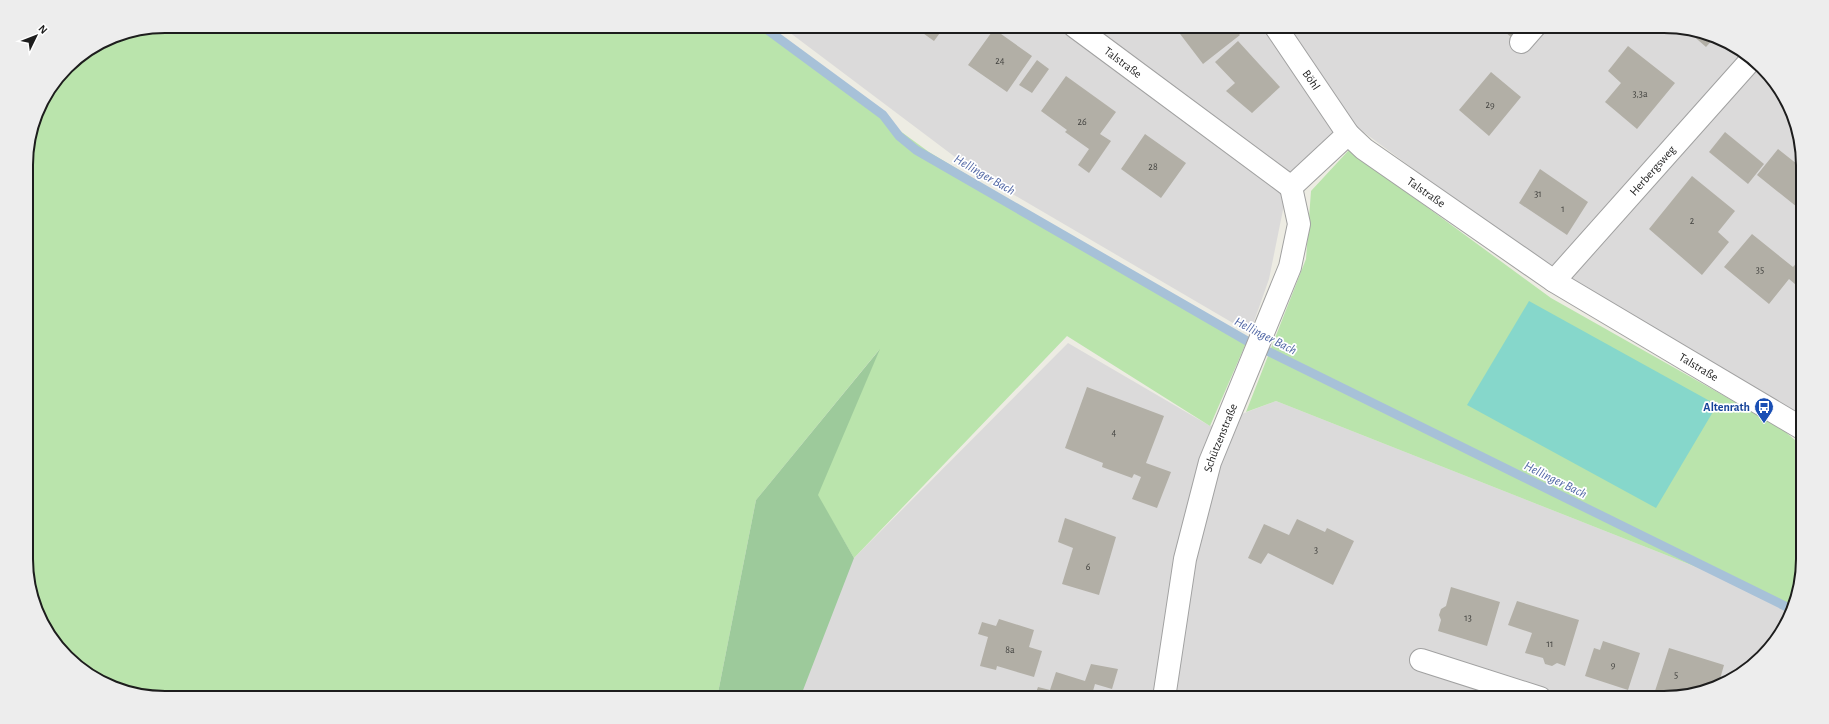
<svg xmlns="http://www.w3.org/2000/svg" width="1829" height="724" viewBox="0 0 1829 724" font-family="'Alegreya Sans',sans-serif">
<style>
.residential{fill:#dbdada}
.grass{fill:#bae4ac}
.forest{fill:#9dca9b}
.pitch{fill:#86d7cb}
.lines{fill:none;stroke-linecap:round;stroke-linejoin:round}
.stream{stroke:#a7c1d8;stroke-width:9}
.building{fill:#b2afa6}
.minor-casing{stroke:#a1a1a1;stroke-width:24}
.minor{stroke:#fff;stroke-width:22}
.labels{text-anchor:middle;stroke-width:3.5;stroke-linejoin:round;paint-order:stroke}
.number-label{font-size:10px;fill:#42423f}
.street-label{font-size:12px;fill:#1d1d1d;stroke:#fff}
.transit-label{font-size:12px;font-weight:bold;fill:#164399;stroke:#fff;text-anchor:end}
.water-label{font-size:13px;font-style:italic;fill:#5167a5;stroke:#fff}
.rim{fill:none;stroke:#1d1d1d;stroke-width:2}
</style>
<rect width="100%" height="100%" fill="#edece3"/>
<path class="residential" d="M781 26H1664L1709 33 1769 73 1789 104 1802 146 1803 419 1561 278 1354 125 1289 180 1269 279 1250 333 975 172Z
M1068 343 1210 426 1276 401 1795 606 1774 644 1749 669 1709 691 1673 698H799L852 560Z"/>
<path class="grass" d="M165 26H756L929 152 1246 343 1210 426 1067 336 854 558 817 495 879 350 756 500 717 698H165L120 691 60 651 29 586 26 155 40 103 73 61 112 36Z
M1349 150 1551 298 1781 428 1803 447V559L1795 606 1276 401 1246 412 1306 259 1311 191Z"/>
<path class="forest" d="M880 349 818 495 854 558 800 698H717L756 500Z"/>
<path class="pitch" d="M1529 301 1717 405 1656 508 1467 405Z"/>
<g class="lines">
<path class="stream" d="M762 26 883 115 899 136 916 150 1247 341 1793 610"/>
</g>
<path class="building" d="M913 26H945L934 41Z
M1174 26H1232L1240 35 1203 64Z
M1498 26H1520L1511 37Z
M1647 26H1655L1652 30Z
M994 29 1032 56 1007 92 968 65Z
M1692 31 1709 33 1715 37 1706 47 1690 33Z
M1238 41 1280 87 1252 113 1226 91 1235 83 1215 62Z
M1628 46 1675 83 1637 129 1605 102 1621 83 1608 71Z
M1037 60 1049 69 1032 93 1019 85Z
M1491 72 1521 97 1489 136 1459 110Z
M1066 76 1116 112 1100 134 1111 141 1089 173 1078 165 1089 149 1065 132 1067 130 1041 111Z
M1725 132 1764 164 1748 184 1709 152Z
M1145 134 1186 163 1161 198 1121 169Z
M1778 149 1802 168V211L1757 175Z
M1540 169 1588 202 1567 235 1519 203Z
M1692 176 1735 211 1718 232 1729 242 1702 275 1649 229Z
M1752 234 1793 267 1802 257V290L1789 279 1769 304 1724 267Z
M1087 387 1164 416 1146 463 1171 472 1157 508 1132 499 1141 477 1134 474 1132 478 1102 467 1103 463 1065 448Z
M1065 518 1116 537 1099 595 1062 584 1073 548 1058 542Z
M1297 519 1325 532 1327 528 1354 541 1333 585 1268 553 1261 564 1248 558 1264 524 1289 535Z
M1451 587 1500 602 1487 646 1438 631 1441 620 1439 615 1441 609 1446 606Z
M1517 601 1579 620 1565 666 1557 663 1552 666 1545 664 1543 658 1525 653 1532 633 1508 625Z
M999 619 1034 630 1029 647 1042 651 1034 677 997 666 996 670 980 666 988 637 978 634 982 622 996 626Z
M1603 641 1640 653 1628 690 1585 676 1594 648 1600 650Z
M1669 648 1724 665 1718 686 1709 691 1675 697 1655 691Z
M1091 664 1118 669 1112 689 1095 684 1091 698H1034L1038 687 1050 690 1056 672 1085 681Z"/>
<g class="lines">
<g class="minor-casing">
<g id="minor">
<path id="s1" d="M1074 26 1291 187"/>
<path id="s2" d="M1275 26 1348 134 1364 149 1554 281 1803 429"/>
<path d="M1521 42 1535 26"/>
<path d="M1291 187 1348 134"/>
<path id="s3" d="M1554 281 1750 61"/>
<path d="M1421 660 1540 698"/>
<path id="s4" d="M1164 698 1185 559 1210 462 1290 267 1299 224 1291 187"/>
</g>
</g>
<use href="#minor" class="minor"/>
</g>
<defs>
<g id="bus-pin" transform="scale(1)"><path d="M0 17L-7.5 6A9.5 9.5 0 1 1 7.5 6Z" fill="#1a4fb4" stroke="#fff"/><path d="M-5-6H5V4H4V6H2V4H-2V6H-4V4H-5ZM-3.5-4V0h7V-4ZM-3.5 1.2v1.5H-2V1.2ZM2 1.2v1.5H3.5V1.2Z" fill="#fff"/></g>
</defs>
<g fill-rule="evenodd">
<use href="#bus-pin" x="1764" y="407"/>
</g>
<g class="labels">
<g class="number-label">
<text x="1000" y="64">24</text>
<text x="1640" y="97">3,3a</text>
<text x="1490" y="108">29</text>
<text x="1082" y="125">26</text>
<text x="1153" y="170">28</text>
<text x="1538" y="197">31</text>
<text x="1563" y="212">1</text>
<text x="1692" y="224">2</text>
<text x="1760" y="273">35</text>
<text x="1114" y="436">4</text>
<text x="1316" y="553">3</text>
<text x="1088" y="570">6</text>
<text x="1468" y="621">13</text>
<text x="1550" y="647">11</text>
<text x="1010" y="653">8a</text>
<text x="1613" y="668">9</text>
<text x="1676" y="678">5</text>
</g>
<g class="street-label">
<text dy="4" stroke="none"><textPath href="#s1" startOffset="61">Talstraße</textPath></text>
<text dy="4" stroke="none"><textPath href="#s2" startOffset="65">Böhl</textPath></text>
<text dy="4" stroke="none"><textPath href="#s3" startOffset="148">Herbergsweg</textPath></text>
<text dy="4" stroke="none"><textPath href="#s2" startOffset="228">Talstraße</textPath></text>
<text dy="4" stroke="none"><textPath href="#s2" startOffset="552">Talstraße</textPath></text>
<text dy="4" stroke="none"><textPath href="#s4" startOffset="267">Schützenstraße</textPath></text>
</g>
<g class="transit-label">
<text x="1750" y="411">Altenrath</text>
</g>
<g class="water-label">
<text transform="translate(985 174) rotate(30)" y="5">Hellinger Bach</text>
<text transform="translate(1266 335) rotate(27)" y="5">Hellinger Bach</text>
<text transform="translate(1556 479) rotate(26)" y="5">Hellinger Bach</text>
</g>
</g>
<path d="M0 0H1829V724H0ZM165 33H1664A132 132 0 0 1 1796 165V559A132 132 0 0 1 1664 691H165A132 132 0 0 1 33 559V165A132 132 0 0 1 165 33Z" fill="#ededed" fill-rule="evenodd"/>
<path class="rim" d="M165 33H1664A132 132 0 0 1 1796 165V559A132 132 0 0 1 1664 691H165A132 132 0 0 1 33 559V165A132 132 0 0 1 165 33Z"/>
<g transform="translate(36 36) rotate(47)" stroke="#ffffff" stroke-width="3" paint-order="stroke">
<path d="M0-3L7 15L0 10L-7 15Z" fill="#1d1d1d"/>
<text y="-6" font-size="11" font-weight="bold" text-anchor="middle" fill="#1d1d1d">N</text>
</g>
</svg>
